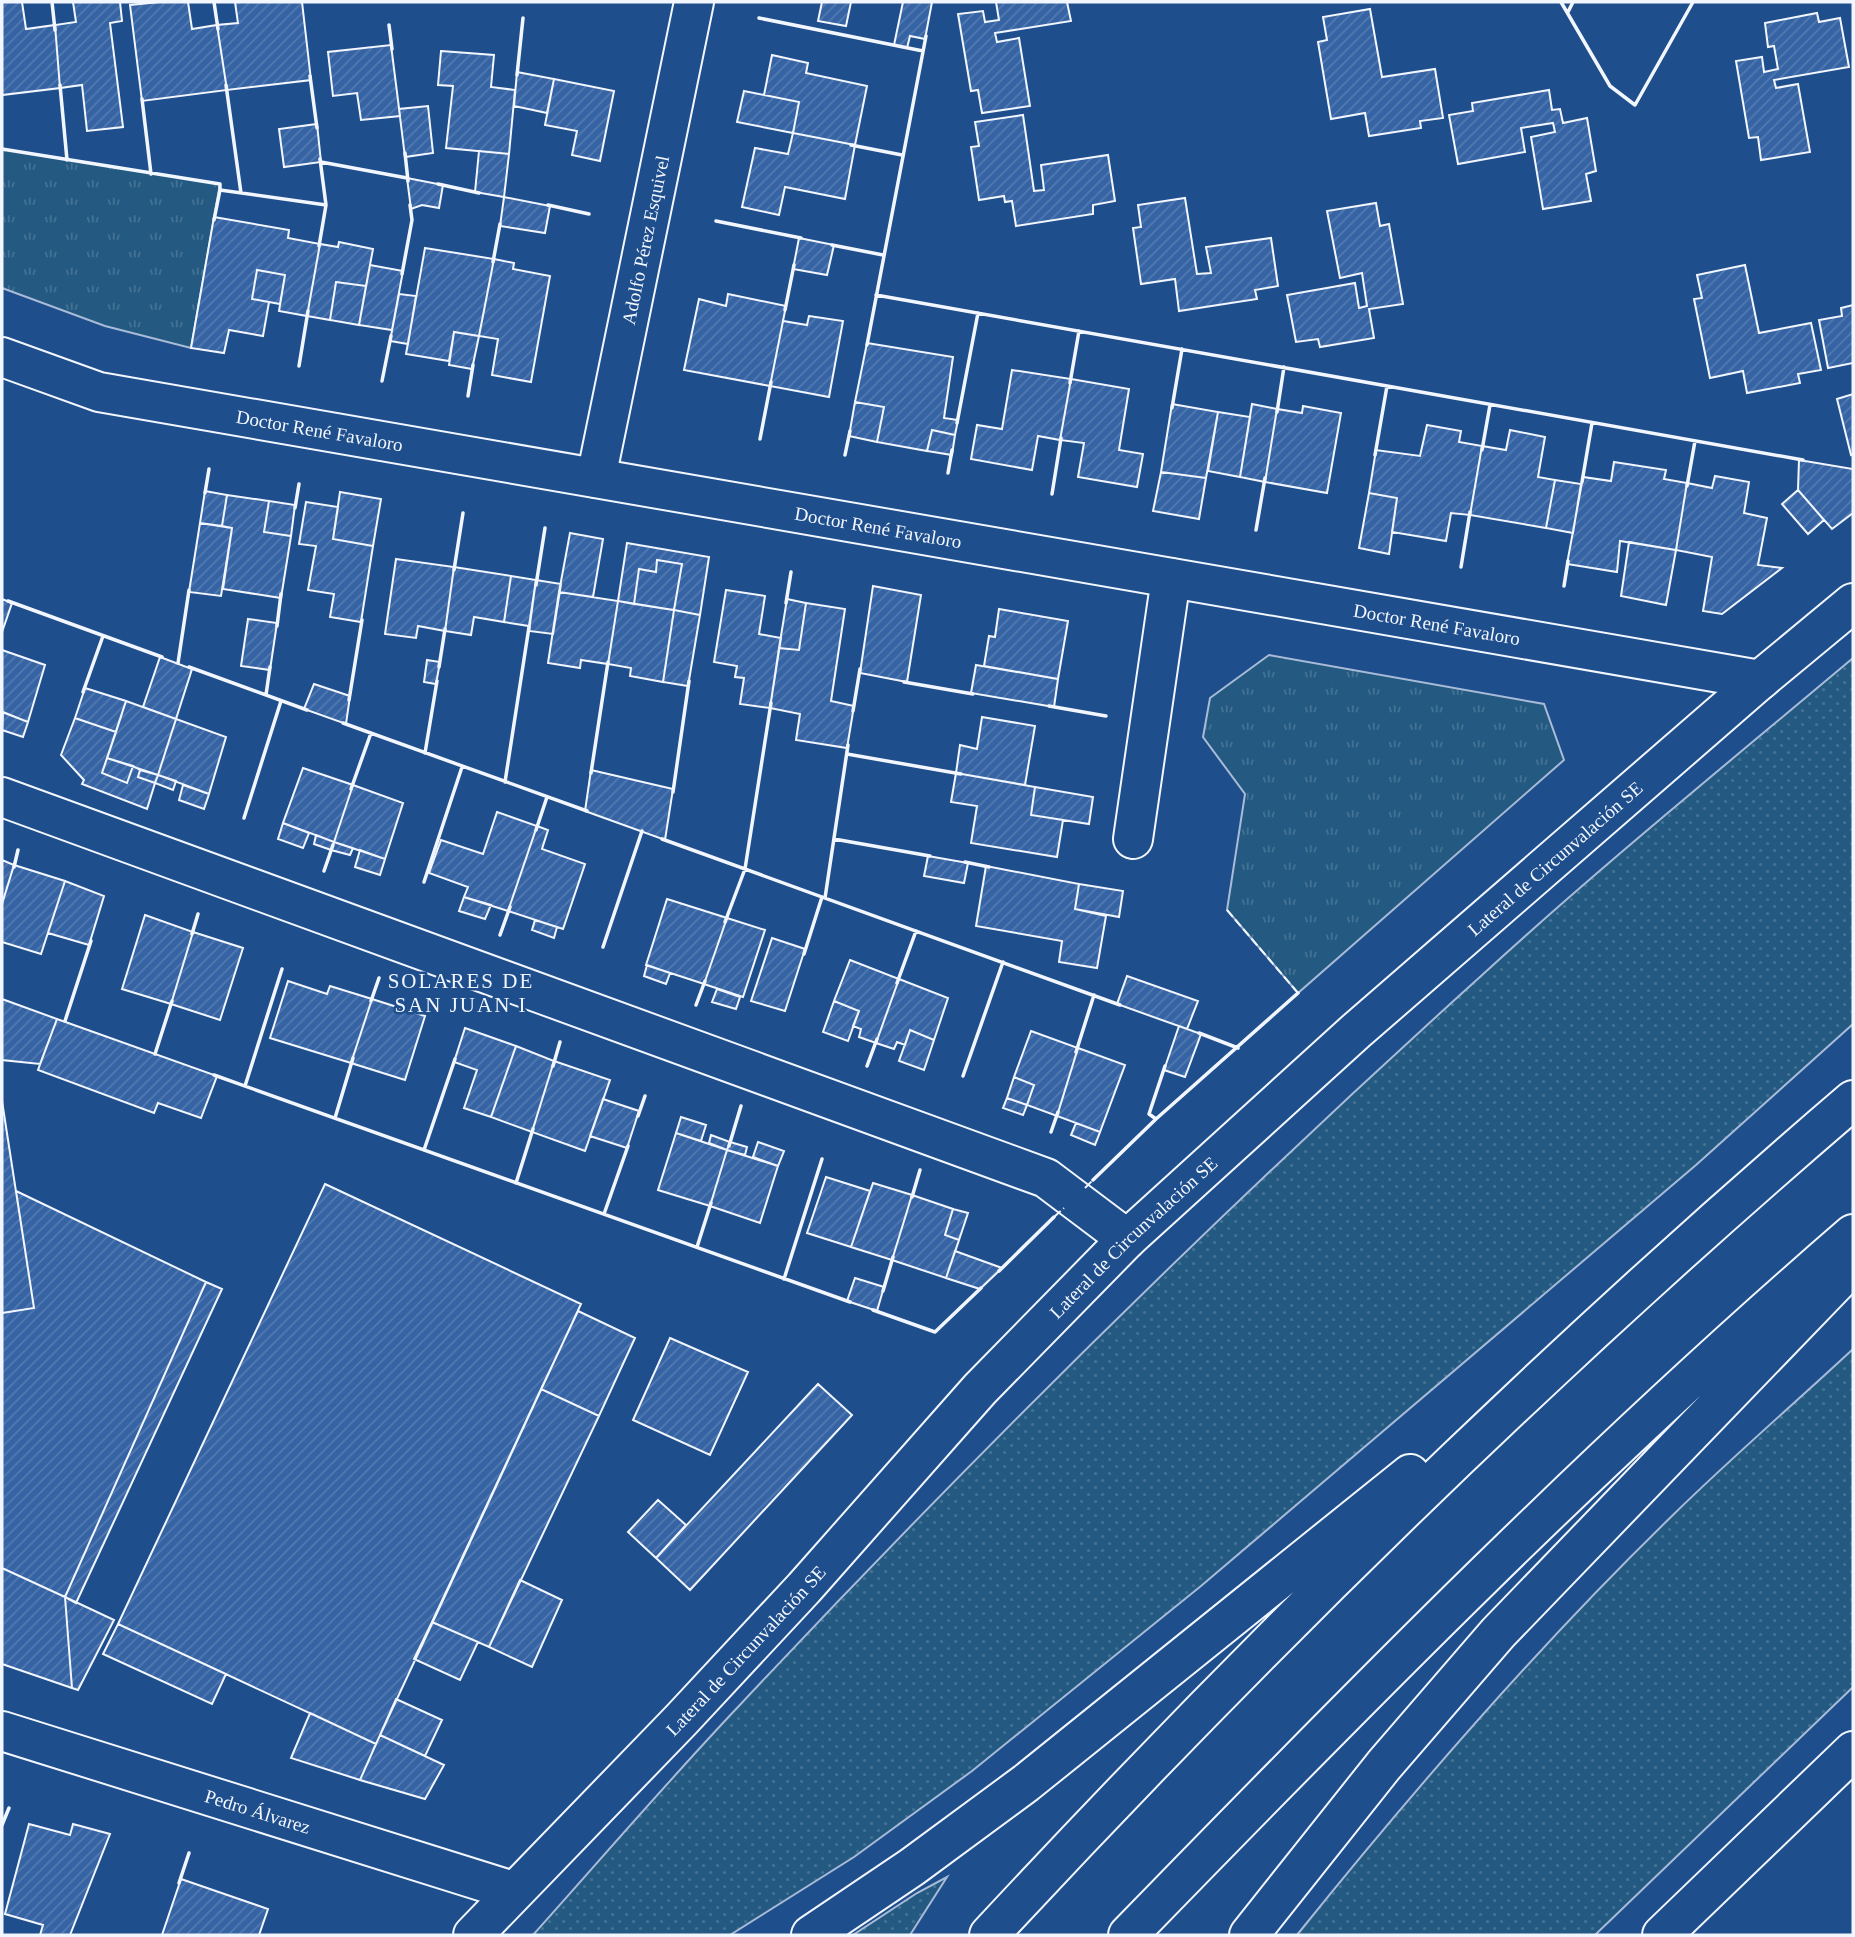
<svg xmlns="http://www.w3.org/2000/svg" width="1855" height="1937" viewBox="0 0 1855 1937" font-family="'Times New Roman',serif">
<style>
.grass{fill:url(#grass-dots);stroke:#a8bbd7;stroke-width:2}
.park{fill:url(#park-tufts);stroke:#a8bbd7;stroke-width:2}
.building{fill:url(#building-hatch);stroke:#f2f6ff;stroke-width:2}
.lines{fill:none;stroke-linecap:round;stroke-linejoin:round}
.minor-casing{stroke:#f2f6ff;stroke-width:42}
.tertiary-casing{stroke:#f2f6ff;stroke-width:42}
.motorway-casing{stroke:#f2f6ff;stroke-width:42}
.minor{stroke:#1f4e8c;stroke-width:38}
.tertiary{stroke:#1f4e8c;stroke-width:38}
.motorway{stroke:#1f4e8c;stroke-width:38}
.fence{stroke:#f2f6ff;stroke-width:2;stroke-dasharray:9 3.5;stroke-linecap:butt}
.wall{stroke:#f2f6ff;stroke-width:3.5}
.labels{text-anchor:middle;stroke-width:5;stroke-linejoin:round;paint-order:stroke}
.street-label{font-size:19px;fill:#f2f6ff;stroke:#1f4e8c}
.neighbourhood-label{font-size:21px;letter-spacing:2px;fill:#f2f6ff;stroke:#1f4e8c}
</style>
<defs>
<pattern id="grass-dots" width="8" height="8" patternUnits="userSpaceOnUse" patternTransform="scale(1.75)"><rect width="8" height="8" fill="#245a82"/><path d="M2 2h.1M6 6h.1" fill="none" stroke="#447295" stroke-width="1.8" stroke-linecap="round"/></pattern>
<pattern id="park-tufts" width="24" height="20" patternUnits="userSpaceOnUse" patternTransform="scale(1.75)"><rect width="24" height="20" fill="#245a82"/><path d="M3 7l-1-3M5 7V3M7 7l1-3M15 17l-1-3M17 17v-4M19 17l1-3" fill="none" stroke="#447295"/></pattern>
<pattern id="building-hatch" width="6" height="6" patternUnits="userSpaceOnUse" patternTransform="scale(1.75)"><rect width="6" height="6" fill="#3563a3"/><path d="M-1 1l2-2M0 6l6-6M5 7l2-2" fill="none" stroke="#537ab1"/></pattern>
</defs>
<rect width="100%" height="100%" fill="#1f4e8c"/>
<path class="grass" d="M1853 658V1024L1696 1165 1201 1586 972 1771 854 1857 730 1935H533C601 1859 667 1782 737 1708 974 1455 1223 1209 1481 976 1601 866 1728 763 1853 658Z
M1853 1349V1687L1595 1935H1297C1415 1788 1539 1645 1674 1514 1732 1457 1794 1404 1853 1349Z
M947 1877 910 1935H853L917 1893Z"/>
<path class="park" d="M2 149 220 184 191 348 105 326 2 288Z
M1269 655 1544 704 1564 760 1298 993 1227 910 1245 794 1203 737 1210 698Z"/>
<path class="building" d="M2 2H22L26 29 55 25 60 88 2 95Z
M73 2H120L122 21 110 23 123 127 87 131 82 85 60 88 55 25 76 22Z
M160 2H188L192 29 217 25 227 90 142 101 130 5Z
M235 2H302L311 80 227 90 217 25 238 23Z
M822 2H851L846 26 818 21Z
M903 2H932L925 39 910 36 907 48 894 45Z
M996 2H1067L1071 21 995 33 997 42 1019 38 1030 106 982 113 978 90 971 91 958 14 983 11 985 22 999 20Z
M1370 9 1382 77 1435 69 1443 118 1420 121 1421 128 1369 136 1365 113 1331 119 1318 42 1327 40 1323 17Z
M1817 13 1819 22 1840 18 1849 67 1774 80 1776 88 1798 84 1810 152 1761 160 1758 137 1749 138 1736 61 1762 57 1764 72 1778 69 1774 46 1768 47 1765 23Z
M391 45 400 116 361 120 357 93 333 96 328 52Z
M441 51 494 55 491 87 515 90 509 154 446 148 453 86 438 85Z
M772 55 808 63 806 73 867 86 855 145 793 133 799 102 764 95Z
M517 72 554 79 547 113 514 106Z
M554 79 614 91 600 161 572 155 577 131 545 125Z
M1549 90 1552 110 1560 109 1563 123 1587 118 1596 171 1586 174 1591 201 1543 209 1531 137 1555 132 1553 123 1521 128 1525 152 1458 164 1449 115 1473 111 1472 103Z
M744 91 799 102 793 133 737 122Z
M428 106 433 153 405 157 399 109Z
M1023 115 1034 191 1044 190 1041 165 1108 155 1115 201 1093 205V214L1016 226 1012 201 1005 202 1004 196 979 200 971 147 979 146 975 122Z
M317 124 321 162 284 167 279 129Z
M793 133 855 145 845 199 785 187 779 215 742 207 755 148 788 154Z
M479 151 509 154 504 197 475 192Z
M407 178 443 185 439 208 422 205 411 209Z
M504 197 550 206 545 233 500 226Z
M1185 198 1197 274 1211 273 1206 247 1271 238 1278 286 1255 290 1257 299 1179 311 1175 279 1141 284 1133 228 1141 227 1138 205Z
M1376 203 1380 226 1389 224 1403 304 1369 309 1374 338 1320 347 1318 339 1296 342 1287 295 1355 283 1359 308 1367 306 1362 273 1340 278 1327 211Z
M214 217 289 230 288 238 320 244 307 316 279 311 285 275 257 270 252 299 269 302 263 336 229 330 224 353 191 348Z
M799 238 834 245 827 275 793 269Z
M339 242 373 249 366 286 336 282 330 320 307 316 320 244 338 247Z
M425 248 494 259 479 336 454 332 449 361 406 354Z
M494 259 514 263 513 269 550 276 531 382 492 375 498 339 479 336Z
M370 265 403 271 392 330 359 325Z
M1745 265 1759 333 1811 323 1821 370 1798 374 1800 383 1747 393 1743 371 1710 378 1694 299 1702 298 1697 275Z
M257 270 285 275 280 304 252 299Z
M336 282 366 286 359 325 330 320Z
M399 294 416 296 408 344 390 341Z
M728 294 786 306 770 386 684 370 699 299 726 306Z
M1853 305V363L1828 368 1819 320 1842 316 1841 308Z
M809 316 843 321 829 397 770 386 783 321 807 325Z
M454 332 479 336 472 369 449 365Z
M867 343 953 357 944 418 958 420 955 435 932 430 927 451 877 442 884 407 855 402Z
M1012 370 1071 379 1060 440 1038 436 1032 470 971 459 977 425 1002 429Z
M1071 379 1129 389 1119 450 1143 454 1137 487 1078 477 1084 443 1060 440Z
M1853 394V454L1851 455 1837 399Z
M855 402 884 407 877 442 849 436Z
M1172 404 1218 412 1206 478 1161 472Z
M1252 404 1277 409 1265 482 1240 477Z
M1303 406 1341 413 1327 493 1265 482 1277 409 1302 413Z
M1218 412 1250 417 1240 477 1208 471Z
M1427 425 1461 431 1459 442 1482 446 1470 515 1451 513 1446 541 1392 532 1397 498 1369 493 1376 450 1420 456Z
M932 430 955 435 952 455 927 451Z
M1510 430 1545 437 1538 477 1555 480 1546 528 1470 515 1482 446 1506 450Z
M1799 460 1853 469V513L1832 529 1798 490Z
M1614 462 1666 470 1664 479 1687 483 1676 550 1620 541 1617 572 1567 564 1583 477 1611 481Z
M1161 472 1206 478 1199 519 1153 511Z
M1715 476 1749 482 1744 513 1767 518 1758 565 1782 568 1722 614 1703 611 1712 557 1676 550 1687 483 1712 488Z
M1555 480 1581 484 1573 533 1546 528Z
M1798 490 1824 520 1808 534 1782 504Z
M205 491 227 495 222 526 200 523Z
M340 492 381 499 373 546 333 539Z
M1369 493 1397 498 1389 554 1359 548Z
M227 495 269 501 264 532 291 536 281 598 223 589 232 528 222 526Z
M269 501 295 505 291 536 264 532Z
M306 502 338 507 333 539 373 546 361 622 330 617 334 594 308 590 316 546 299 544Z
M200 523 232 528 221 596 189 592Z
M570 533 603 539 593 597 559 592Z
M1629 542 1676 550 1666 605 1621 596Z
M627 543 709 557 700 615 674 610 682 564 657 560 656 572 639 569 634 604 618 601Z
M396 559 454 567 445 631 418 626 416 638 385 634Z
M657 560 682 564 674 610 634 604 639 569 656 572Z
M454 567 511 576 504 622 474 617 471 635 445 631Z
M511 576 536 580 529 626 504 622Z
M536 580 561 584 553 634 529 631Z
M873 586 921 595 907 682 860 673Z
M726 590 765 596 759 634 781 638 770 708 740 704 744 678 735 677 737 666 714 662Z
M559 592 618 601 608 664 581 660 580 668 548 663Z
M2 599 12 603 2 632Z
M787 599 806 603 799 650 779 648Z
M618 601 674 610 663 682 630 676 631 668 608 664Z
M806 603 845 609 831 701 854 706 847 748 796 740 800 714 770 708 779 648 799 650Z
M999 609 1068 621 1058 679 984 666 989 636 995 637Z
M674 610 700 615 688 686 663 682Z
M248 619 277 623 270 670 241 666Z
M2 650 45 665 28 722 2 712Z
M160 657 192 669 176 719 143 707Z
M427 660 440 662 436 684 424 682Z
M976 665 1058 679 1054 707 971 693Z
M314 684 350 696 346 724 304 709Z
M85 688 126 701 116 732 75 718Z
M126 701 176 719 158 775 107 758Z
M3 712 28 722 23 737 2 730Z
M982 717 1035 726 1025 785 956 773 960 745 977 749Z
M75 718 116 732 102 773 127 783 133 766 140 770 138 777 155 783 147 809 82 784 84 780 61 755Z
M176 719 226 737 209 794 158 775Z
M107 758 133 766 127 783 102 773Z
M303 768 353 785 334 842 283 823Z
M140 770 158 775 155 783 138 777Z
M591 770 673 789 665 840 585 811Z
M956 773 1035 787 1031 815 1063 820 1057 857 971 843 977 806 951 802Z
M158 775 176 781 173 790 155 783Z
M183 785 209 794 204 809 179 800Z
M353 785 403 803 385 859 334 842Z
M1035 787 1093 797 1089 824 1031 815Z
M497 812 537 826 508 911 464 897 468 887 429 873 441 840 483 854Z
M283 823 309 833 303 848 278 839Z
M537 826 548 830 542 849 585 864 563 929 508 911Z
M316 835 334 842 331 850 314 844Z
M334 842 353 848 350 855 331 850Z
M360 850 385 859 380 875 355 867Z
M928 856 968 863 964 883 924 876Z
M2 860 14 865 2 904Z
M14 865 65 881 41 954 2 942V904Z
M986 866 1079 884 1075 909 1106 916 1097 968 1059 962 1062 941 976 926Z
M65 881 104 896 89 945 48 933Z
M1079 884 1123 891 1119 917 1075 909Z
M464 897 491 905 485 919 459 911Z
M667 899 727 918 704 984 646 965Z
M145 915 193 932 171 1004 122 989Z
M727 918 765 930 743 997 704 984Z
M535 920 557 927 554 938 532 930Z
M193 932 243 948 220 1020 171 1004Z
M772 938 805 949 785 1011 751 1001Z
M850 960 899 979 876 1043 859 1037 861 1029 853 1026 859 1011 834 1001Z
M647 965 670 973 666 984 644 976Z
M1127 976 1198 1001 1187 1029 1117 1004Z
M899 979 948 998 934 1040 910 1030 905 1045 897 1042 894 1049 876 1043Z
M288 981 327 994 330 986 372 999 351 1063 270 1038Z
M717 989 740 997 736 1009 712 1002Z
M2 999 57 1019 40 1064 2 1060Z
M372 999 425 1016 405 1080 351 1063Z
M834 1001 859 1011 848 1041 823 1032Z
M57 1019 217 1076 201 1118 158 1103 154 1113 38 1070Z
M1179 1026 1201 1034 1185 1077 1164 1070Z
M465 1028 516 1046 491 1117 464 1108 477 1070 454 1062Z
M910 1030 934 1040 924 1070 899 1061Z
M1031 1031 1078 1048 1057 1116 1027 1105 1034 1085 1014 1077Z
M516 1046 554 1061 532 1132 491 1117Z
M1078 1048 1125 1065 1100 1132 1057 1116Z
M554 1061 610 1080 585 1151 532 1132Z
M1014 1077 1034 1085 1027 1105 1007 1098Z
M1007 1098 1027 1105 1023 1115 1003 1108Z
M603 1099 639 1111 627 1148 590 1136Z
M2 1101 34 1308 2 1313Z
M681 1117 706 1125 701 1141 676 1133Z
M1076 1123 1100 1132 1095 1145 1071 1135Z
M676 1133 727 1150 710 1206 658 1190Z
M711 1135 730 1142 727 1150 709 1143Z
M730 1142 747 1147 745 1155 727 1150Z
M758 1142 784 1151 778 1166 753 1157Z
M727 1150 778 1166 760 1223 710 1206Z
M826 1177 870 1191 851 1247 807 1233Z
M873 1183 912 1195 892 1260 851 1247Z
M325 1184 581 1304 376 1744 118 1624Z
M16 1191 206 1282 65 1597 2 1568V1313L34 1308Z
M912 1195 953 1209 945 1235 959 1240 946 1278 892 1260Z
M953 1209 968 1213 959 1240 945 1235Z
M955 1251 1002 1268 980 1289 946 1278Z
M855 1278 884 1287 877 1311 847 1301Z
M206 1282 222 1289 76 1603 65 1597Z
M578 1311 635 1338 599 1416 541 1389Z
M670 1338 748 1372 710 1455 633 1420Z
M818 1384 852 1415 690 1590 656 1558Z
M541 1389 599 1416 489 1647 432 1622Z
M658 1500 686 1525 656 1558 628 1532Z
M2 1568 65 1597 72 1688 2 1664Z
M520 1580 562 1600 532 1667 489 1647Z
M65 1597 114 1620 78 1690 72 1688Z
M432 1622 478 1642 460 1680 414 1659Z
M118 1624 226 1674 212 1704 103 1654Z
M396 1699 442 1720 425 1756 380 1735Z
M310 1713 376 1744 360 1780 291 1758Z
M380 1735 444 1765 425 1799 360 1780Z
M29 1824 70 1835 73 1824 110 1834 70 1935H40L43 1925 5 1914Z
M181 1879 268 1909 259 1935H162Z"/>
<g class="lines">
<g class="minor-casing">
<g id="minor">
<path id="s1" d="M2 357 99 392 1760 680"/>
<path id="s2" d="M596 478 694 2"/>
<path d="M2 797 1046 1178 1127 1239"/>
<path d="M1133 839 1171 578"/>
<path id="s3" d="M2 1731 513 1891"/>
</g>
</g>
<g class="tertiary-casing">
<g id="tertiary">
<path id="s4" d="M473 1935 681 1720 804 1588 980 1389 1127 1239 1356 1031 1760 680 1853 603"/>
<path d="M1662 1935 1853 1751"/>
</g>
</g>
<g class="motorway-casing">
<path id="motorway" d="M811 1935 912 1867 1026 1783 1410 1474
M989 1935C1262 1641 1549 1360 1853 1100
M1128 1935C1362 1694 1598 1454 1853 1234
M1249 1935 1384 1765 1498 1633 1849 1269"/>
</g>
<use href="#minor" class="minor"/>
<use href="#tertiary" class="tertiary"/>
<use href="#motorway" class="motorway"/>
<path class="fence" d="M1227 910 1298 993
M1085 1188 1093 1180
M1054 1217 1064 1208"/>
<path class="wall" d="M52 2 55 30
M214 2 218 29
M1561 2 1610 86 1635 105 1693 2
M1568 12 1573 2
M759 18 923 51
M389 25 392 49
M517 75 523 18
M310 76 317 128
M60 85 67 160
M226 85 241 193
M142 99 151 174
M851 145 902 155
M2 149 220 184V190L326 205
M405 153 408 181
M321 162 407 178
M438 184 479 193
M548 205 589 214
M214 220 220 190
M716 221 801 238
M832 245 883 255
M319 246 326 205 320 159
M493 262 500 224
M402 274 412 220 410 205
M876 295 1803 460
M785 310 794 265
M867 345 926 36
M299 366 308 311
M382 381 391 336
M1070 383 1079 331
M468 396 473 365
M1172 408 1182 349
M1277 412 1284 367
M957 423 978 313
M760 439 771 382
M1482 450 1490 405
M845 455 850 431
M1375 455 1387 386
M948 473 952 450
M1582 482 1592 423
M1687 486 1695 441
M205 493 209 469
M1052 494 1061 438
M295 508 299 484
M1256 530 1265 478
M1461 567 1470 512
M454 570 463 513
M536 585 545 528
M1564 586 1568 561
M8 601 162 657
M786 603 791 572
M277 626 281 594
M178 663 189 590
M189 667 307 710
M439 667 445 629
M904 682 973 694
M83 692 103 636
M266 695 270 667
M349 700 362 620
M1049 706 1106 716
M853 711 860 669
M343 723 587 811
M425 753 437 681
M847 754 961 774
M591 773 608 662
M505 782 529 627
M351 789 371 733
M673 792 689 681
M244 818 281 701
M536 830 547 797
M662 839 1120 1005
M834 839 930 856
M965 862 989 867
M14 867 18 850
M324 871 333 845
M424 882 462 767
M825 898 848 745
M725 922 745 869 771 703
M192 934 198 914
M500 935 510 907
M603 947 642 831
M804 954 822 897
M897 983 916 931
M371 1001 379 978
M696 1005 705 981
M65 1021 91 941
M1199 1033 1238 1048
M1076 1052 1094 995
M155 1054 172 1001
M553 1066 560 1042
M867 1066 877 1039
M214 1075 850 1302
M963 1076 1003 962
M245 1086 282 969
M638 1116 645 1096
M335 1118 353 1058
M1156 1119 1149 1114 1165 1066
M1051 1132 1058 1112
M729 1146 741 1106
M424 1150 455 1059
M1093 1180 1156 1119 1298 993
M516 1183 533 1129
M912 1197 920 1170
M604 1214 628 1146
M697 1247 711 1203
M999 1271 1054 1217
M784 1279 822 1159
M883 1291 893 1257
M873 1310 935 1332 981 1288
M2 1825 9 1808
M179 1883 189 1853"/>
</g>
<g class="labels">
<g class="street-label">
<text dy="7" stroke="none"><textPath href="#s2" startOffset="243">Adolfo Pérez Esquivel</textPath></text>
<text dy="7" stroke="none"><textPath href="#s1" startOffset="327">Doctor René Favaloro</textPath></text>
<text dy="7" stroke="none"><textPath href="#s1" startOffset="894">Doctor René Favaloro</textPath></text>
<text dy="7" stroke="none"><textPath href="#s1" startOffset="1461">Doctor René Favaloro</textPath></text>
<text dy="7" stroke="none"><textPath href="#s4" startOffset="1528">Lateral de Circunvalación SE</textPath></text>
<text dy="7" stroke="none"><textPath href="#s4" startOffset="961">Lateral de Circunvalación SE</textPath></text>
<text dy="7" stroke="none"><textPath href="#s4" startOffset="394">Lateral de Circunvalación SE</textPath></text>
<text dy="7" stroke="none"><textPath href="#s3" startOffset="268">Pedro Álvarez</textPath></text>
</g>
<g class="neighbourhood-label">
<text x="461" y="988">SOLARES DE<tspan x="461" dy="24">SAN JUAN I</tspan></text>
</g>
</g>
<rect width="1855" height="1937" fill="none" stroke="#f2f6ff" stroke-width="7"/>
</svg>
